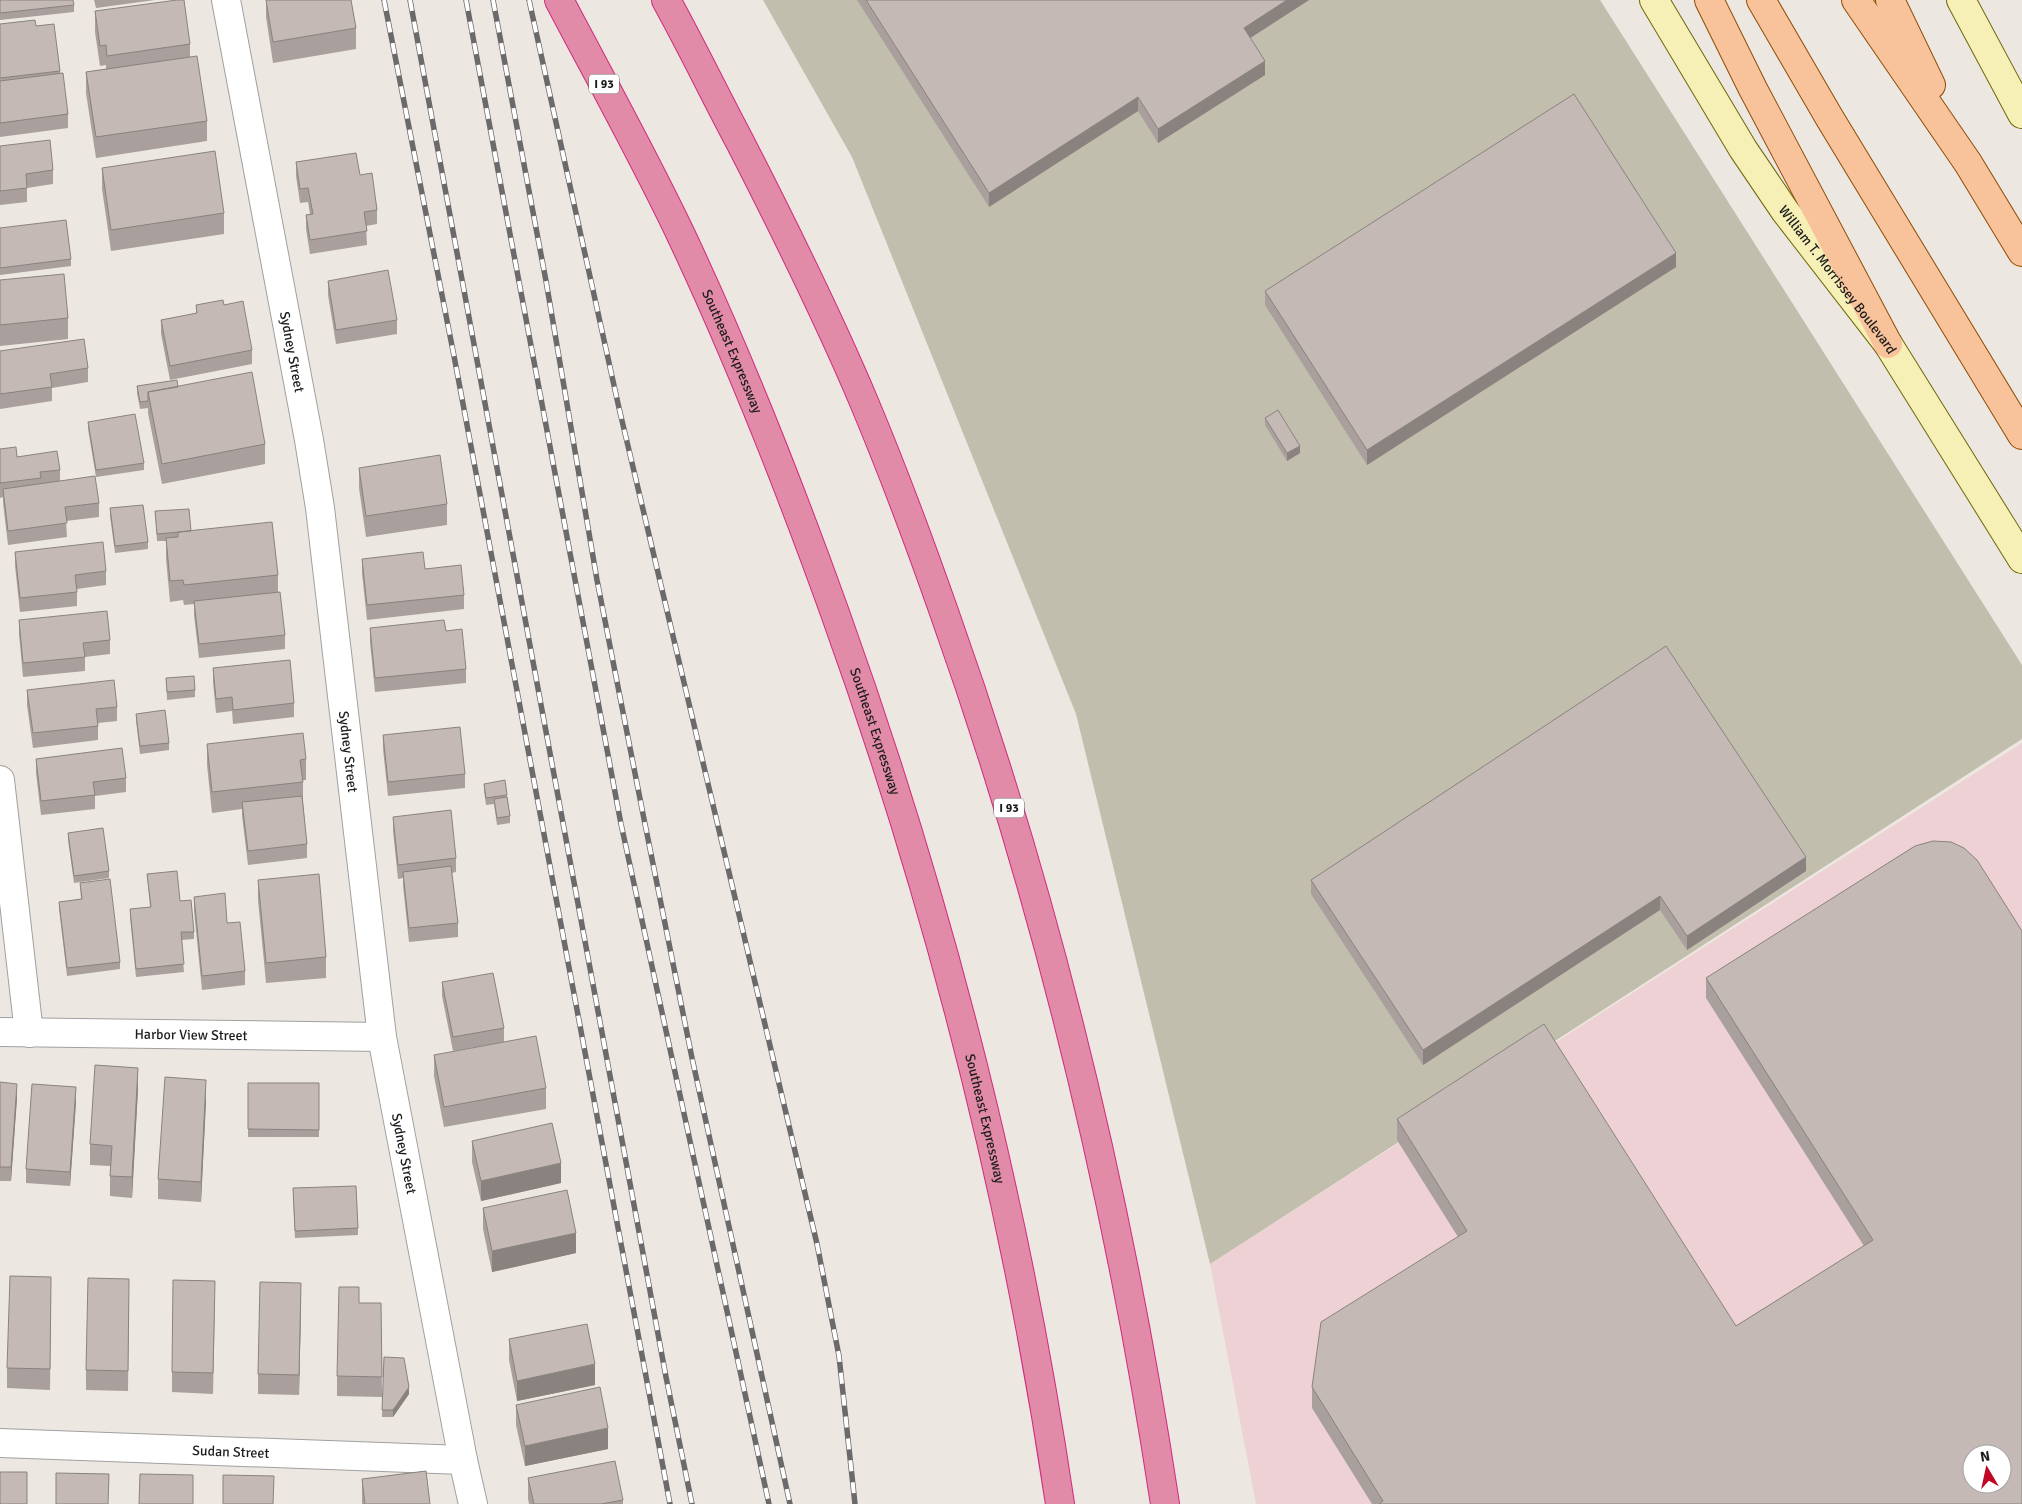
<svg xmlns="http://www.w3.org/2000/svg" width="2022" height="1504" viewBox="0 0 2022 1504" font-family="Signika,sans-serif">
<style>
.commercial{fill:#eed1d4;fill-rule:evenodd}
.construction{fill:#c1bead}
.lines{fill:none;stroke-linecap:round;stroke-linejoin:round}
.street-casing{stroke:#a0a0a0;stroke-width:30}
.secondary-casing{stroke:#6d6809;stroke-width:30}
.primary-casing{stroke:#8e4c05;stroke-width:30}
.highway-casing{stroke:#cf2a7c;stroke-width:30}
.street{stroke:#fff;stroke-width:28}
.secondary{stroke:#f6f0b6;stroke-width:28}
.primary{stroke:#f8c29b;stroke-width:28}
.highway{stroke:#e28ba9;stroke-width:28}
.rail-casing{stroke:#6a6a6a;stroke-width:5.5}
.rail{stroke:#fff;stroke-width:4;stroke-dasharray:11;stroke-linecap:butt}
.wall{fill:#a99f9c}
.shaded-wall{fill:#89827f}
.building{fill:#c4b9b5;stroke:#89827f;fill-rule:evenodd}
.labels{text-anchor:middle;stroke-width:4.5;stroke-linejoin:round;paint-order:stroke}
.shield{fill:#fff;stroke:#606060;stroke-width:1}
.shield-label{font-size:12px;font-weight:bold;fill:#1c1c1c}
.street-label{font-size:14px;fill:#1c1c1c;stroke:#fff}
</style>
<rect width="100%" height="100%" fill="#ede7e1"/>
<path class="commercial" d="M2022 743V1504H1256L1210 1264ZM1972 1454H2002V1484H1972Z"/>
<path class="construction" d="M763 0H1600L2022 665V739L1210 1264 1076 714 852 157Z"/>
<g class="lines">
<g class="street-casing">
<g id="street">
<path id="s1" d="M226 0 309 440 320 508 382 1037 463 1460 473 1504"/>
<path d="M0 780 29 1033"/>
<path id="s2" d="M0 1032 382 1037"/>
<path id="s3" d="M0 1443 463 1460"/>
</g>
</g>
<g class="secondary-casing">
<g id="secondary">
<path id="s4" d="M1654 0 1743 149 1785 211 1888 344 2022 559"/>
<path d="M1961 0 2022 114"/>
</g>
</g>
<g class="primary-casing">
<path id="primary" d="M1709 0 1753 89 1888 344
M1761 0 1829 117 2022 435
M1856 0 1968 163 2022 252
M1890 0 1931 85"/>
</g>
<g class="highway-casing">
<g id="highway">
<path id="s5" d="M559 0C600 78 643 155 681 235 739 358 789 485 835 613 939 902 1015 1200 1060 1504"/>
<path d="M666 0C692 47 715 95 740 142 784 228 827 314 864 402 893 471 919 541 944 612 1047 901 1119 1201 1165 1504"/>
</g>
</g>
<use href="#street" class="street"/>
<use href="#secondary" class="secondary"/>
<use href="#primary" class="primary"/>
<use href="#highway" class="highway"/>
<g class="rail-casing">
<path id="rail" d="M384 0 454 356 670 1504
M410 0 666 1377 692 1504
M466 0 621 824 769 1504
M493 0 546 281 597 580 644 819 692 1058 790 1504
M529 0 619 408 817 1244 839 1356 855 1504"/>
</g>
<use href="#rail" class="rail"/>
</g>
<path class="wall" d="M0 0 74 5V12L0 20Z
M94 0H155L96 8Z
M266 0H351L356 28V49L273 63 266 17Z
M857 0H1309L1250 38 1265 75 1158 143 1138 111 989 207Z
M95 11 190 44V57L207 121V141L96 158 86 93V72L106 69V65L100 66 95 32Z
M0 24 36 26 60 71 68 114V128L0 137Z
M0 146 53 170V184L27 188V202L0 205Z
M296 162 360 175 377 210V224L366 226 367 245 310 254 306 229V215L310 214 308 202 300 203 296 176Z
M102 168 224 213V234L111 251 102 189Z
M0 228 71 259V266L0 275Z
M1676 267 1367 465 1265 305V291Z
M0 280 68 318V339L0 346Z
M328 281 397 320V334L336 344 328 295Z
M196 305 252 350V364L170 380 161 334V320L196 314Z
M0 351 88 368V382L52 388V401L0 409Z
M137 386 178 387 265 444V464L162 484 148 413V408L140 409 137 393Z
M1265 418 1300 453 1287 461 1265 425Z
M88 422 144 463V470L96 477 88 429Z
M0 449 17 457 60 470V481L99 503V517L66 521 67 537 8 545 3 503V497L0 498Z
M359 468 447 504V525L366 537 359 488Z
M110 508 148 542V549L115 553 110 516Z
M155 511 191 531 278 575V592L285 635V649L199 658 194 615V604L184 605 183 600 170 602 166 559V541H157Z
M15 552 106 571V585L77 589V606L20 612 15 566Z
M362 559 425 569 464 595V609L367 620 362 573Z
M19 620 110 640V654L85 657V671L23 677 19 634Z
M370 628 446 631 466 669V683L375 692 370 642Z
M213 668 294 703V717L233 724 232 711 216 713 213 682Z
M166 678 195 690V697L167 700Z
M27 690 117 707V721L98 723V740L33 748 27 705Z
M136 714 169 743V750L140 754 136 721Z
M383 735 465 774V788L388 796 383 749Z
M207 744 306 759V780H303V802L307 844V858L248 865 242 816V809L212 813 207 765Z
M36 759 126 778V792L95 796V809L41 815 36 773Z
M484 784 507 795 510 816V823L497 825 494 804 486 805 484 791Z
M393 817 456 858V872L452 873 458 923V937L409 942 403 886V878L398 879 393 831Z
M68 833 109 871V878L74 883 68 840Z
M1806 871 1687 950 1660 910 1423 1065 1311 894V880Z
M147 874 180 901 194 932V939L181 940 184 972 136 977 130 917V909L150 907Z
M258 880 326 957V978L266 983 258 900Z
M80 883 120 962V969L67 976 59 909V902L81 899Z
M194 897 227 923 245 971V985L202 990 194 911Z
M2022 931V1504H1372L1312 1408V1387L1458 1237 1397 1140V1119L1736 1326 1864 1246 1706 998V978Z
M442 982 504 1028V1042L453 1051 442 996Z
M434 1055 546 1088V1109L444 1127 434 1076Z
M0 1082 17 1098 11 1181H0Z
M248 1083H319V1137H248Z
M138 1089 132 1198 110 1196V1166L90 1165V1144Z
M206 1101 201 1202 158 1199V1179Z
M76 1102 70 1186 26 1183V1169Z
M472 1141 561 1183 481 1201 472 1162Z
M293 1195 358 1228V1235L295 1238Z
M483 1208 576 1253 492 1272 483 1229Z
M51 1298 50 1390 7 1388V1368Z
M129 1300 128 1391 86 1390V1370Z
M215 1302 213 1394 172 1392V1372Z
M359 1303H381L382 1397 337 1396V1376Z
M301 1304 299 1395 258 1394V1374Z
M509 1339 595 1385 517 1401 509 1360Z
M384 1357 409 1394 393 1417H382Z
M516 1405 608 1449 525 1466 516 1425Z
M528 1478 623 1500V1504H529L528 1499Z
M362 1479 430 1504H362Z"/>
<path class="shaded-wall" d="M1287 0H1309L1244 42V28Z
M1265 61V75L1158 143V129Z
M1138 97V111L989 207V193Z
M1676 253V267L1367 465V450Z
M1300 446V453L1287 461V453Z
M1806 857V871L1687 950V936Z
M1660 896V910L1423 1065V1050Z
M138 1068V1089L132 1198V1177Z
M206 1080V1101L201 1202V1182Z
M17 1084V1098L11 1181V1167Z
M76 1087V1102L70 1186V1172Z
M561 1163V1183L481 1201V1181Z
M576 1233V1253L492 1272V1251Z
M301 1283V1304L299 1395V1375Z
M595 1364V1385L517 1401V1381Z
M409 1387V1394L393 1417V1410Z
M608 1428V1449L525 1466V1446Z"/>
<path class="building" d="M0 0H73L74 5 0 13Z
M177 0H184L190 44 107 56 106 45 100 46 95 11Z
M266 0H351L356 28 273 42Z
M866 0H1287L1244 28 1265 61 1158 129 1138 97 989 193Z
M35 20 36 26 54 24 60 71 0 78V24Z
M197 56 207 121 96 137 86 72Z
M63 73 68 114 0 123V81Z
M1574 94 1676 253 1367 450 1265 291Z
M50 140 53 170 26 174 27 188 0 191V146Z
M215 151 224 213 111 230 102 168Z
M356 153 360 175 372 173 377 210 364 212 367 231 310 240 306 215 313 214 308 188 300 189 296 162Z
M66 220 71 259 0 268V228Z
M388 270 397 320 336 330 328 281Z
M64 274 68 318 0 325V280Z
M223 300 224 305 243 301 252 350 170 366 161 320 197 313 196 305Z
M84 339 88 368 50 374 52 387 0 394V351Z
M252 372 265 444 162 464 148 392Z
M177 380 178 387 148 392V401L140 402 137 386Z
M1278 410 1300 446 1287 453 1265 418Z
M135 414 144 463 96 470 88 422Z
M16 447 17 457 57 451 60 470 40 472 41 478 0 483V449Z
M440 455 447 504 366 516 359 468Z
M95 476 99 503 65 507 67 523 8 531 3 489Z
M143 505 148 542 115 546 110 508Z
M189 509 191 531 157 534 155 511Z
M272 522 278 575 184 585 183 580 170 581 166 538 178 537V532Z
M103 542 106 571 75 575 77 592 20 598 15 552Z
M423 552 425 569 461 565 464 595 367 605 362 559Z
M280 592 285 635 199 644 194 601Z
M107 611 110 640 83 643 85 657 23 663 19 620Z
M444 620 446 631 462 629 466 669 375 678 370 628Z
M1666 646 1806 857 1687 936 1660 896 1423 1050 1311 880Z
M290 660 294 703 233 710 232 697 216 699 213 668Z
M194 676 195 690 167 692 166 678Z
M114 680 117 707 96 709 98 726 33 733 27 690Z
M165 710 169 743 140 746 136 714Z
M460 727 465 774 388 782 383 735Z
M303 733 306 759 300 760 303 782 212 792 207 744Z
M122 748 126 778 93 782 95 795 41 801 36 759Z
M505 780 507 795 486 798 484 784Z
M302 796 307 844 248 851 242 802Z
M507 797 510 816 497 818 494 799Z
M451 810 456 858 398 865 393 817Z
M103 828 109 871 74 876 68 833Z
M1933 841 1951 842 1964 848 1977 860 2022 931V1504H1379L1383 1501 1312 1387 1321 1322 1467 1231 1397 1119 1544 1024 1736 1326 1873 1240 1706 978 1915 846ZM1972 1454H2002V1484H1972Z
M451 866 458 923 409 928 403 872Z
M177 871 180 901 191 900 194 932H181L184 964 136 969 130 909 151 907 147 874Z
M319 874 326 957 266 963 258 880Z
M110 879 120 962 67 968 59 902 82 899 80 883Z
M225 893 227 923 240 922 245 971 202 976 194 897Z
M493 973 504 1028 453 1037 442 982Z
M536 1036 546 1088 444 1107 434 1055Z
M95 1065 138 1068 132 1177 110 1176 112 1146 90 1144Z
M165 1077 206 1080 201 1182 158 1179Z
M0 1082 17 1084 11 1167H0Z
M248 1083H319V1130L248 1129Z
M32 1084 76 1087 70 1172 26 1169Z
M552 1123 561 1163 481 1181 472 1141Z
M356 1186 358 1228 295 1231 293 1188Z
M567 1190 576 1233 492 1251 483 1208Z
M10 1276 51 1277 50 1369 7 1368Z
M88 1278 129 1279 128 1371 86 1370Z
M173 1280 215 1281 213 1373 172 1372Z
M260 1282 301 1283 299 1375 258 1374Z
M339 1287H359V1303H381L382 1377 337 1376Z
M587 1324 595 1364 517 1381 509 1339Z
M384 1357 404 1358 409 1387 393 1410H382Z
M600 1387 608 1428 525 1446 516 1405Z
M615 1461 623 1500 601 1504H534L528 1478Z
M426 1471 430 1504H365L362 1479Z
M0 1472H27V1504H0Z
M56 1473 109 1474 108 1504H56Z
M140 1474 193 1475V1504H139Z
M223 1475 274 1476 273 1504H223Z"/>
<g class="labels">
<g class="shield">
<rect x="589" y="74.5" width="30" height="19" rx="4"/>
<rect x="994" y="798.5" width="30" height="19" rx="4"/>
</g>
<g class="shield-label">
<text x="604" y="88">I 93</text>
<text x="1009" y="812">I 93</text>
</g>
<g class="street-label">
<text dy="5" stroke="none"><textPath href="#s4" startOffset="335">William T. Morrissey Boulevard</textPath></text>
<text dy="5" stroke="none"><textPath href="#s1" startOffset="358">Sydney Street</textPath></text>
<text dy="5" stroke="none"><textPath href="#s5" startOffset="392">Southeast Expressway</textPath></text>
<text dy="5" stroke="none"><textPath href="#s5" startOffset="798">Southeast Expressway</textPath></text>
<text dy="5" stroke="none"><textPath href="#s1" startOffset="762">Sydney Street</textPath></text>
<text dy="5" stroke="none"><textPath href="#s2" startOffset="191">Harbor View Street</textPath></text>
<text dy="5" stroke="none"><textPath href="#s5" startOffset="1201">Southeast Expressway</textPath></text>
<text dy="5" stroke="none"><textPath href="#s1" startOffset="1168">Sydney Street</textPath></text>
<text dy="5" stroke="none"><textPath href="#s3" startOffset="231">Sudan Street</textPath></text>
</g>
</g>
<g transform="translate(1987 1469) rotate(351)"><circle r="24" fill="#ffffff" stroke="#a4a4a4"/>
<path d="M0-4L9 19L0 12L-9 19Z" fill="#c00724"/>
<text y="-8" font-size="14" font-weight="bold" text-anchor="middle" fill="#1c1c1c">N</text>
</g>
</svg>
